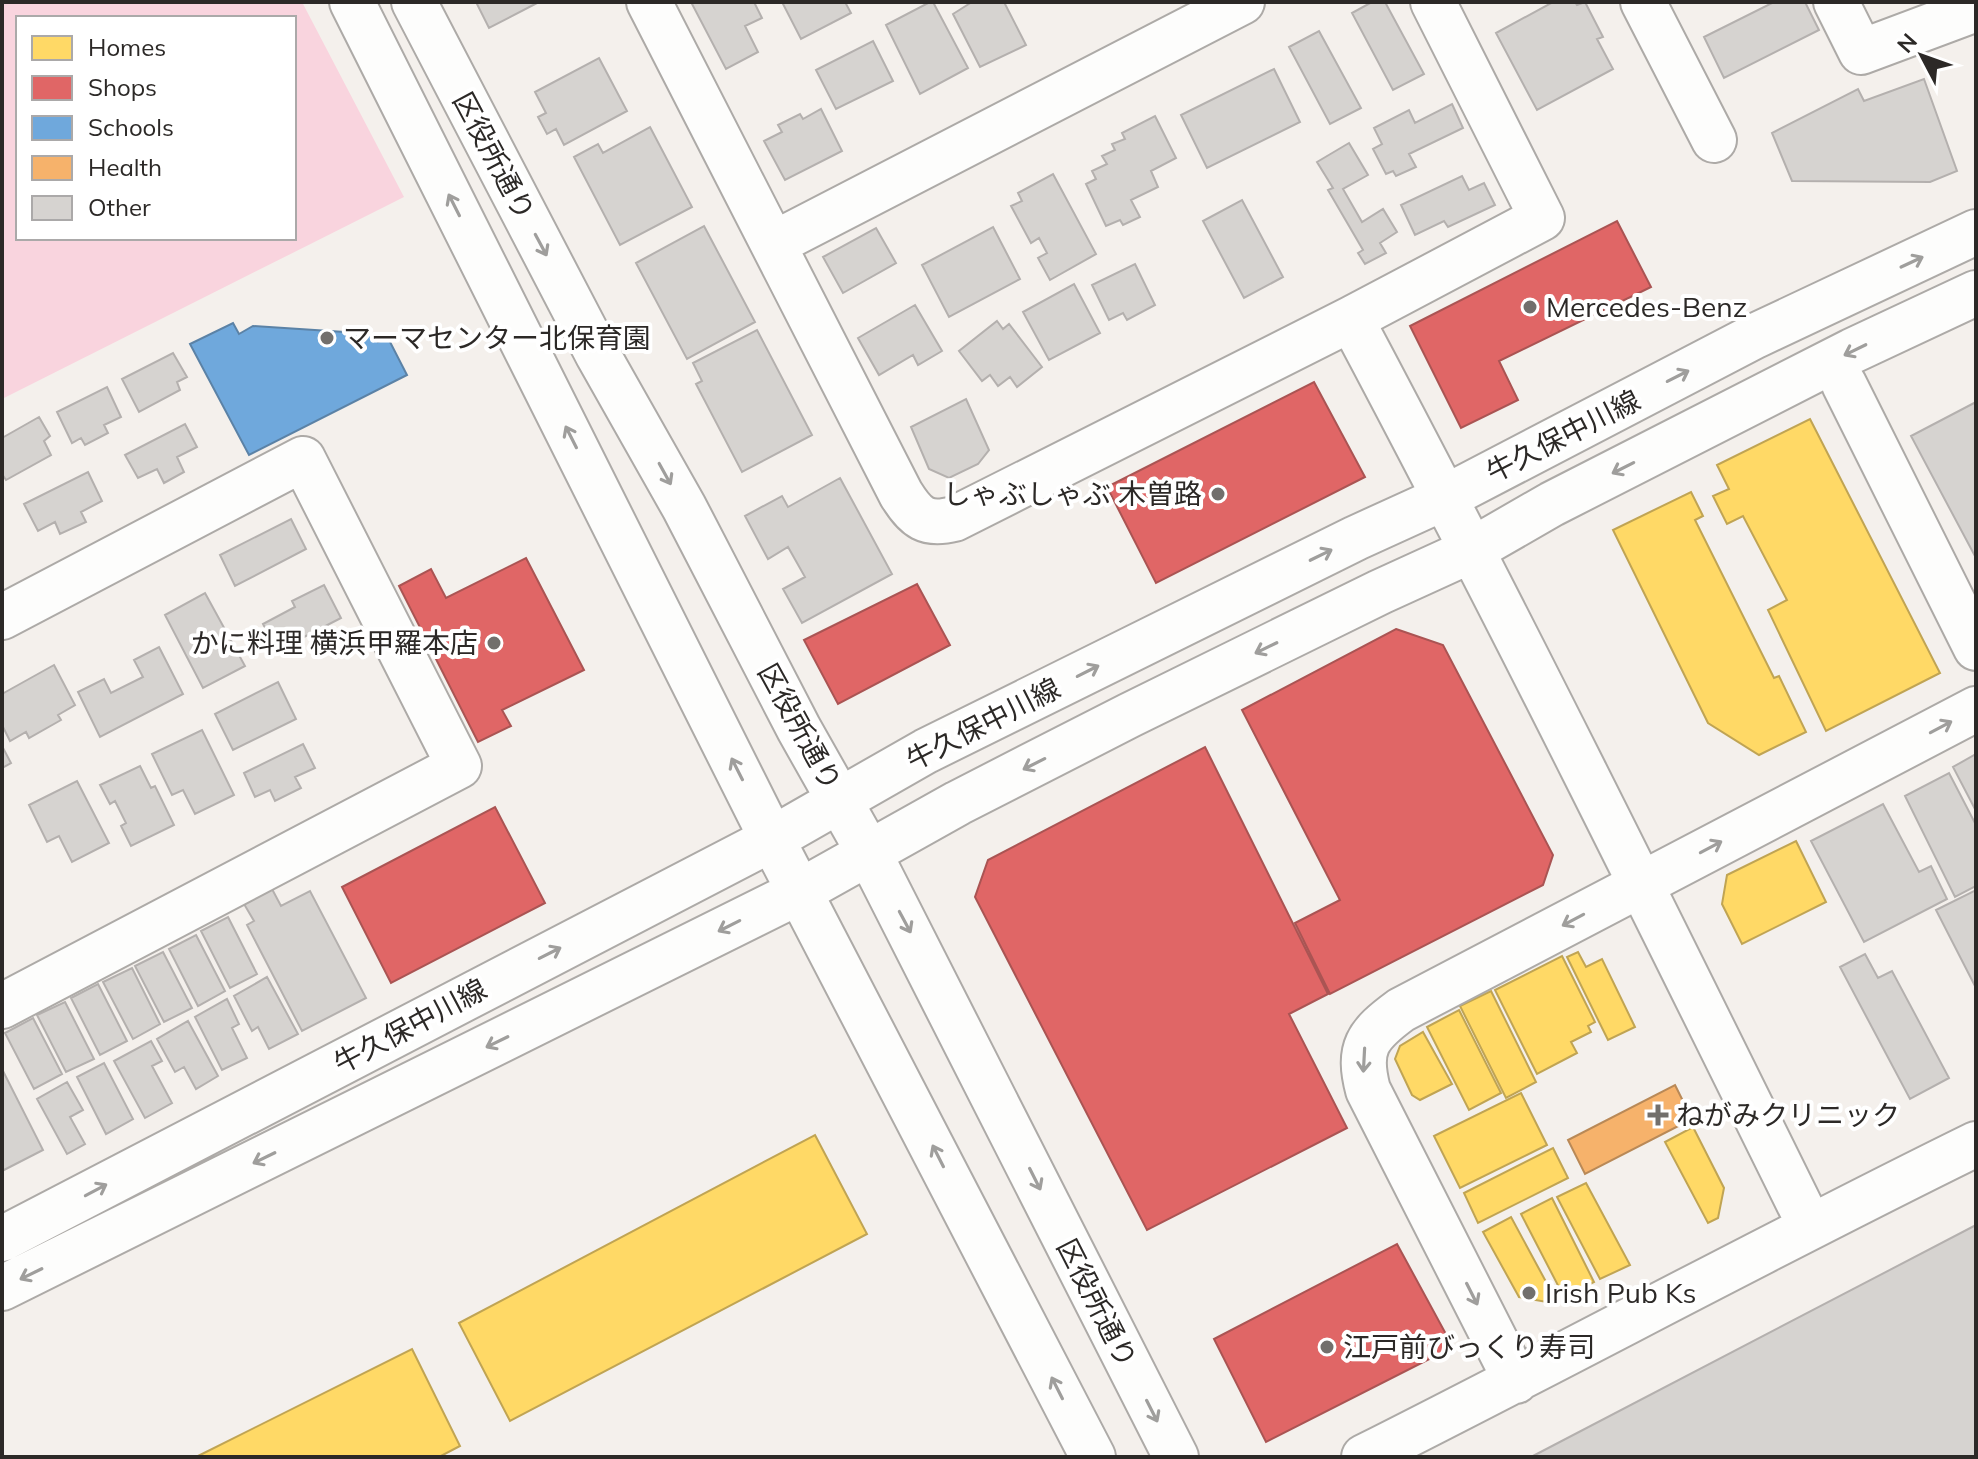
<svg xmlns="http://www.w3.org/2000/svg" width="1978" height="1459" viewBox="0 0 1978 1459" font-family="Mulish,'Noto Sans JP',sans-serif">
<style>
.green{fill:#f9d4de;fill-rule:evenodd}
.homes{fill:#ffd966;stroke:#c0a453;stroke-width:2}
.shops{fill:#e06666;stroke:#aa5453;stroke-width:2}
.schools{fill:#6fa8dc;stroke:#5b82a6;stroke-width:2}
.health{fill:#f6b26b;stroke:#b98957;stroke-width:2}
.building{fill:#d6d3d0;stroke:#b4b0ae;stroke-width:2}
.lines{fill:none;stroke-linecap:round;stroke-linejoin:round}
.minor-casing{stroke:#adaaa7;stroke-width:48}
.minor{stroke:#fdfdfc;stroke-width:44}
.oneway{stroke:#9f9e9c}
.poi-dot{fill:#726f6c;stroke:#fff;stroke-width:3}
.labels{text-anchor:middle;stroke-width:8;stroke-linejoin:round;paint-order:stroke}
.street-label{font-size:28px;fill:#2c2927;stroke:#fff}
.poi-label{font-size:28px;fill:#2c2927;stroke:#fff;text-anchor:start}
</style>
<rect width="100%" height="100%" fill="#f4f0ec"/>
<path class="green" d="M2 2H302L404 197 2 399ZM294 18V238H18V18Z"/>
<path class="homes" d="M1810 419 1940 673 1826 731 1768 610 1787 600 1743 516 1727 524 1713 496 1729 489 1717 465Z
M1691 492 1703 516 1695 520 1774 678 1779 676 1806 732 1759 755 1708 723 1613 530Z
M1796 841 1826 902 1742 944 1722 904 1727 875Z
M1578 952 1586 967 1602 959 1635 1027 1608 1040 1567 957Z
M1562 956 1595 1022 1588 1026 1591 1032 1571 1042 1577 1053 1537 1074 1495 990Z
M1491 991 1536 1082 1506 1098 1460 1006Z
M1459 1010 1501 1093 1469 1110 1427 1027Z
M1423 1032 1452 1084 1420 1100 1412 1095 1395 1059 1400 1046Z
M1521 1093 1547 1145 1460 1188 1434 1136Z
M1693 1127 1724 1188 1718 1218 1708 1223 1665 1142Z
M815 1135 867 1234 510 1421 459 1323Z
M1553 1148 1568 1178 1478 1223 1464 1193Z
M1586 1183 1630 1265 1600 1279 1557 1197Z
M1552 1198 1594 1282 1564 1297 1521 1214Z
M1511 1217 1558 1304 1519 1297 1483 1232Z
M412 1349 460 1446 439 1457H196Z"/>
<path class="shops" d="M1617 221 1651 287 1499 361 1518 400 1461 428 1410 326Z
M1314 382 1365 477 1156 583 1107 487Z
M526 558 584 670 502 710 511 726 478 742 399 586 431 569 446 598Z
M917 584 950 645 838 704 804 640Z
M1396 629 1443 645 1553 855 1543 885 1330 994 1295 923 1340 900 1242 710Z
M1205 747 1328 994 1289 1014 1347 1128 1147 1230 975 897 988 860Z
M495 807 545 903 391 983 342 887Z
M1397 1244 1453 1347 1266 1442 1214 1339Z"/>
<path class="schools" d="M233 323 239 334 253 326 375 334 378 342 388 338 407 375 249 455 190 344Z"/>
<path class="health" d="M1675 1085 1692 1119 1585 1174 1568 1140Z"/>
<path class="building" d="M476 2H539L489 28Z
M691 2H754L762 18 745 26 758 52 726 69Z
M782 2H845L851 13 801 39Z
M930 2H933L968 68 920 94 886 25Z
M972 2H1004L1026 45 980 67 953 14Z
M1372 2H1385L1424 74 1393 90 1352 13Z
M1553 2H1575L1577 5 1585 2 1603 37 1597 39 1613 69 1537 110 1496 33Z
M1774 2H1805L1819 30 1724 78 1704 37Z
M1319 31 1361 108 1330 124 1289 47Z
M873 41 893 81 836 109 816 70Z
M599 58 627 111 564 145 556 129 547 134 538 117 546 113 535 92Z
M1274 69 1300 122 1207 168 1181 115Z
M1924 79 1957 171 1930 182 1792 181 1772 133 1858 89 1864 101Z
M1452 104 1463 128 1409 154 1416 167 1396 176 1393 171 1386 174 1373 149 1382 144 1374 128 1409 110 1415 123Z
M821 109 842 151 785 180 764 141 782 132 778 125 800 114 803 119Z
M1155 116 1176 158 1151 171 1158 187 1131 200 1140 217 1123 225 1120 220 1106 226 1086 184 1096 179 1092 171 1107 164 1102 156 1115 150 1112 144 1125 139 1122 133Z
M650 127 692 207 620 245 574 157 598 144 603 153Z
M1349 143 1368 175 1343 189 1362 222 1383 209 1397 232 1380 243 1386 253 1365 264 1358 253 1363 250 1328 190 1333 188 1317 162Z
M1053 174 1096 254 1050 280 1038 258 1047 253 1039 238 1031 243 1011 206 1022 201 1018 193Z
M1462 176 1469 190 1484 183 1495 205 1448 227 1444 221 1415 235 1401 205Z
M1242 200 1283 277 1244 298 1203 221Z
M704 226 755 322 687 359 636 263Z
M993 227 1020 279 949 317 922 265Z
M876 228 896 263 843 293 823 257Z
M1135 264 1155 305 1127 320 1123 313 1109 320 1092 285Z
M1074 284 1100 333 1049 360 1023 312Z
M915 305 942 351 918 365 913 355 879 375 858 338Z
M997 321 1003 329 1009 324 1042 367 1017 387 1010 377 998 386 990 375 982 381 959 351Z
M757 330 812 435 742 472 696 384 702 381 693 363Z
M173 353 187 377 177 382 180 390 139 412 122 379Z
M107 387 121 417 104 425 108 433 85 445 81 438 72 443 57 412Z
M966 399 989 450 978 464 949 478 929 469 911 427Z
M1976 402V558L1911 436Z
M39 417 50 436 44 441 51 455 6 480 2 474V438Z
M185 424 197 447 177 457 184 472 164 483 157 469 138 478 125 455Z
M88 472 102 501 81 512 86 522 60 534 55 522 38 531 24 504Z
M840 478 892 574 802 623 783 589 805 577 788 547 768 559 745 516 782 496 788 507Z
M291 519 306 549 235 586 220 555Z
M324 585 341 618 277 651 263 624 295 607 292 601Z
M205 593 245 666 203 688 165 615Z
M159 647 183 694 100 737 78 692 104 679 111 693 143 677 134 660Z
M54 665 75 705 58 715 61 720 29 738 26 732 10 741 2 725V694Z
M278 682 296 719 233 750 215 714Z
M202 730 234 795 195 814 183 790 172 795 152 754Z
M303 744 315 768 295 777 301 788 275 801 270 790 255 797 244 773Z
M2 746 11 763 2 768Z
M1976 754V811L1953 767Z
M140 766 151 788 155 786 174 825 131 846 121 826 126 823 115 801 110 804 100 785Z
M1949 773 1976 825V886L1955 897 1905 796Z
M77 781 109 843 72 862 59 836 47 842 29 805Z
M1883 804 1919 872 1931 866 1947 899 1864 942 1811 841Z
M272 889 281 906 310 891 366 998 302 1031 247 925 254 921 244 904Z
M1976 890V988L1936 910Z
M228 917 257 974 230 988 201 931Z
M196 935 225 991 198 1006 169 949Z
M163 952 192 1008 164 1022 135 966Z
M1865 954 1878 978 1892 971 1949 1078 1910 1099 1840 967Z
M132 968 160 1024 133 1039 103 982Z
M267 977 298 1034 269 1049 258 1027 252 1031 234 996Z
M98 984 127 1041 100 1055 71 998Z
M227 999 239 1024 232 1028 247 1058 222 1070 195 1017Z
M65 1002 94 1059 66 1072 37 1015Z
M33 1018 62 1074 34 1089 5 1033Z
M188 1021 218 1076 196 1089 184 1067 175 1072 157 1039Z
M151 1041 162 1061 152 1066 172 1103 145 1118 114 1061Z
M104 1063 133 1119 106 1134 77 1077Z
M3 1071 43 1150 2 1171V1072Z
M67 1082 83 1110 70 1117 85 1144 67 1154 37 1099Z
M1976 1225V1457H1531Z"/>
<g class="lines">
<g class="minor-casing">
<path id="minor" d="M352 2 772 839 1093 1457
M414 2 598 355 684 507 799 729 869 853 1176 1457
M649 2 901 494C916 518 926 526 954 519L1351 319 1542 218 1433 2
M1643 2 1714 140
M1836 2 1861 52 1976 9
M773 244 1242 2
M1351 319C1510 618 1660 922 1810 1226
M1844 384 1976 648
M2 617 303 459 459 766 2 1006
M2 1239 772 839 926 751 1356 538 1446 497 1755 336 1976 232
M2 1288 799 892 958 803 1130 715 1380 592 1472 550 1552 504 1852 351 1976 293
M1516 1381 1368 1090C1357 1048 1367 1035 1401 1010L1976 709
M1364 1457C1569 1354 1770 1245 1976 1144"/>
</g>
<use href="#minor" class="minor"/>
</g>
<defs><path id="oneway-shaft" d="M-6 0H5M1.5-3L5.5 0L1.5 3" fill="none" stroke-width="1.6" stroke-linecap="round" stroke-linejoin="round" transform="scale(2)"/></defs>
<g class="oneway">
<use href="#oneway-shaft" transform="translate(454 205) rotate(-117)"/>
<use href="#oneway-shaft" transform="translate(541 245) rotate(62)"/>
<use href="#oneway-shaft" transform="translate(1912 262) rotate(-25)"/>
<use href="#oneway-shaft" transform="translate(1855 350) rotate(154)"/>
<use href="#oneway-shaft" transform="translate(1678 376) rotate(-27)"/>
<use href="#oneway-shaft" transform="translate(571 437) rotate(-117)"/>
<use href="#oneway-shaft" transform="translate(1623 468) rotate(153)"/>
<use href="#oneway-shaft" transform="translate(665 474) rotate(61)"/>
<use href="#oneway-shaft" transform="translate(1321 555) rotate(-26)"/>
<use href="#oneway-shaft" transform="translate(1266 648) rotate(154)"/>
<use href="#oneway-shaft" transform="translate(1088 671) rotate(-27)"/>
<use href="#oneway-shaft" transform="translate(1941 727) rotate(-28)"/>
<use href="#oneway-shaft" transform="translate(1034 764) rotate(153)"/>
<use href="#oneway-shaft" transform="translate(737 769) rotate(-117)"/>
<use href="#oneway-shaft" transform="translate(1711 847) rotate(-28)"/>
<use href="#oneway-shaft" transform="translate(1573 920) rotate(152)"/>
<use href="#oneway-shaft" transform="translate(905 922) rotate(62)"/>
<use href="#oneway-shaft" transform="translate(729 926) rotate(153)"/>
<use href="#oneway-shaft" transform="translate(550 953) rotate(-27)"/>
<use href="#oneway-shaft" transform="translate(497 1042) rotate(154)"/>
<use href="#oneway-shaft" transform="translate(1364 1060) rotate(93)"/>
<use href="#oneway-shaft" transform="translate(938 1156) rotate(-117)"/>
<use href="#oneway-shaft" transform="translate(264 1158) rotate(154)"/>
<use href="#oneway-shaft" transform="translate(1035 1179) rotate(63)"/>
<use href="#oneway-shaft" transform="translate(96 1190) rotate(-28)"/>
<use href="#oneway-shaft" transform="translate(31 1274) rotate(154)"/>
<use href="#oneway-shaft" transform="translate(1472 1294) rotate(63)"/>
<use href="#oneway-shaft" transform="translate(1057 1388) rotate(-117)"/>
<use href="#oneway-shaft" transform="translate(1152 1411) rotate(63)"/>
</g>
<g class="poi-dot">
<circle cx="1530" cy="307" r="8"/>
<circle cx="327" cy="338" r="8"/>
<circle cx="1218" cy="494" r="8"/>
<circle cx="494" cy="643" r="8"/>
<path d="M1654 1103h8v8h8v8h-8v8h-8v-8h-8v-8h8z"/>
<circle cx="1529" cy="1293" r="8"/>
<circle cx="1327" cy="1347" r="8"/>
</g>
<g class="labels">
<g class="street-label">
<text transform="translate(494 156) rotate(62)" y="10">区役所通り</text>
<text transform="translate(1563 436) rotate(-27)" y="10">牛久保中川線</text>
<text transform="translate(983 724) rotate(-27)" y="10">牛久保中川線</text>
<text transform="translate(800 727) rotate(61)" y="10">区役所通り</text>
<text transform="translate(410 1026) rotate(-28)" y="10">牛久保中川線</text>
<text transform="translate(1097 1303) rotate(63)" y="10">区役所通り</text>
</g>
<g class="poi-label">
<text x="1546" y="317">Mercedes-Benz</text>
<text x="343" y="348">マーマセンター北保育園</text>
<text x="1202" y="504" text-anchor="end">しゃぶしゃぶ 木曽路</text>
<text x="478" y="653" text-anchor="end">かに料理 横浜甲羅本店</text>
<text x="1676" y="1125">ねがみクリニック</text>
<text x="1545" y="1303">Irish Pub Ks</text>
<text x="1343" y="1357">江戸前びっくり寿司</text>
</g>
</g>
<rect width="1978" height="1459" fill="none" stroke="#2c2927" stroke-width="8"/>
<rect x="16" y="16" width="280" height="224" fill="#ffffff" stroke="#aba9a9" stroke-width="2"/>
<rect x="32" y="36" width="40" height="24" fill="#ffd966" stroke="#aba9a9" stroke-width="2"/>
<text x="88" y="56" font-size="24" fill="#2c2927">Homes</text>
<rect x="32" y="76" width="40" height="24" fill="#e06666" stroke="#aba9a9" stroke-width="2"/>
<text x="88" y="96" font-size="24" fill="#2c2927">Shops</text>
<rect x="32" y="116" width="40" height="24" fill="#6fa8dc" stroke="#aba9a9" stroke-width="2"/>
<text x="88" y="136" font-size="24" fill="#2c2927">Schools</text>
<rect x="32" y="156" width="40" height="24" fill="#f6b26b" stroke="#aba9a9" stroke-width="2"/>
<text x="88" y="176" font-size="24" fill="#2c2927">Health</text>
<rect x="32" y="196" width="40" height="24" fill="#d6d3d0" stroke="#aba9a9" stroke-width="2"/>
<text x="88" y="216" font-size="24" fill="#2c2927">Other</text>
<g transform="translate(1922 56) rotate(311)" stroke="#ffffff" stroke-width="6" paint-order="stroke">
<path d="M0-6L14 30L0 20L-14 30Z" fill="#2c2927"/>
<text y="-12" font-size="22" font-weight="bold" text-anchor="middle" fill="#2c2927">N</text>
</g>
</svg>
